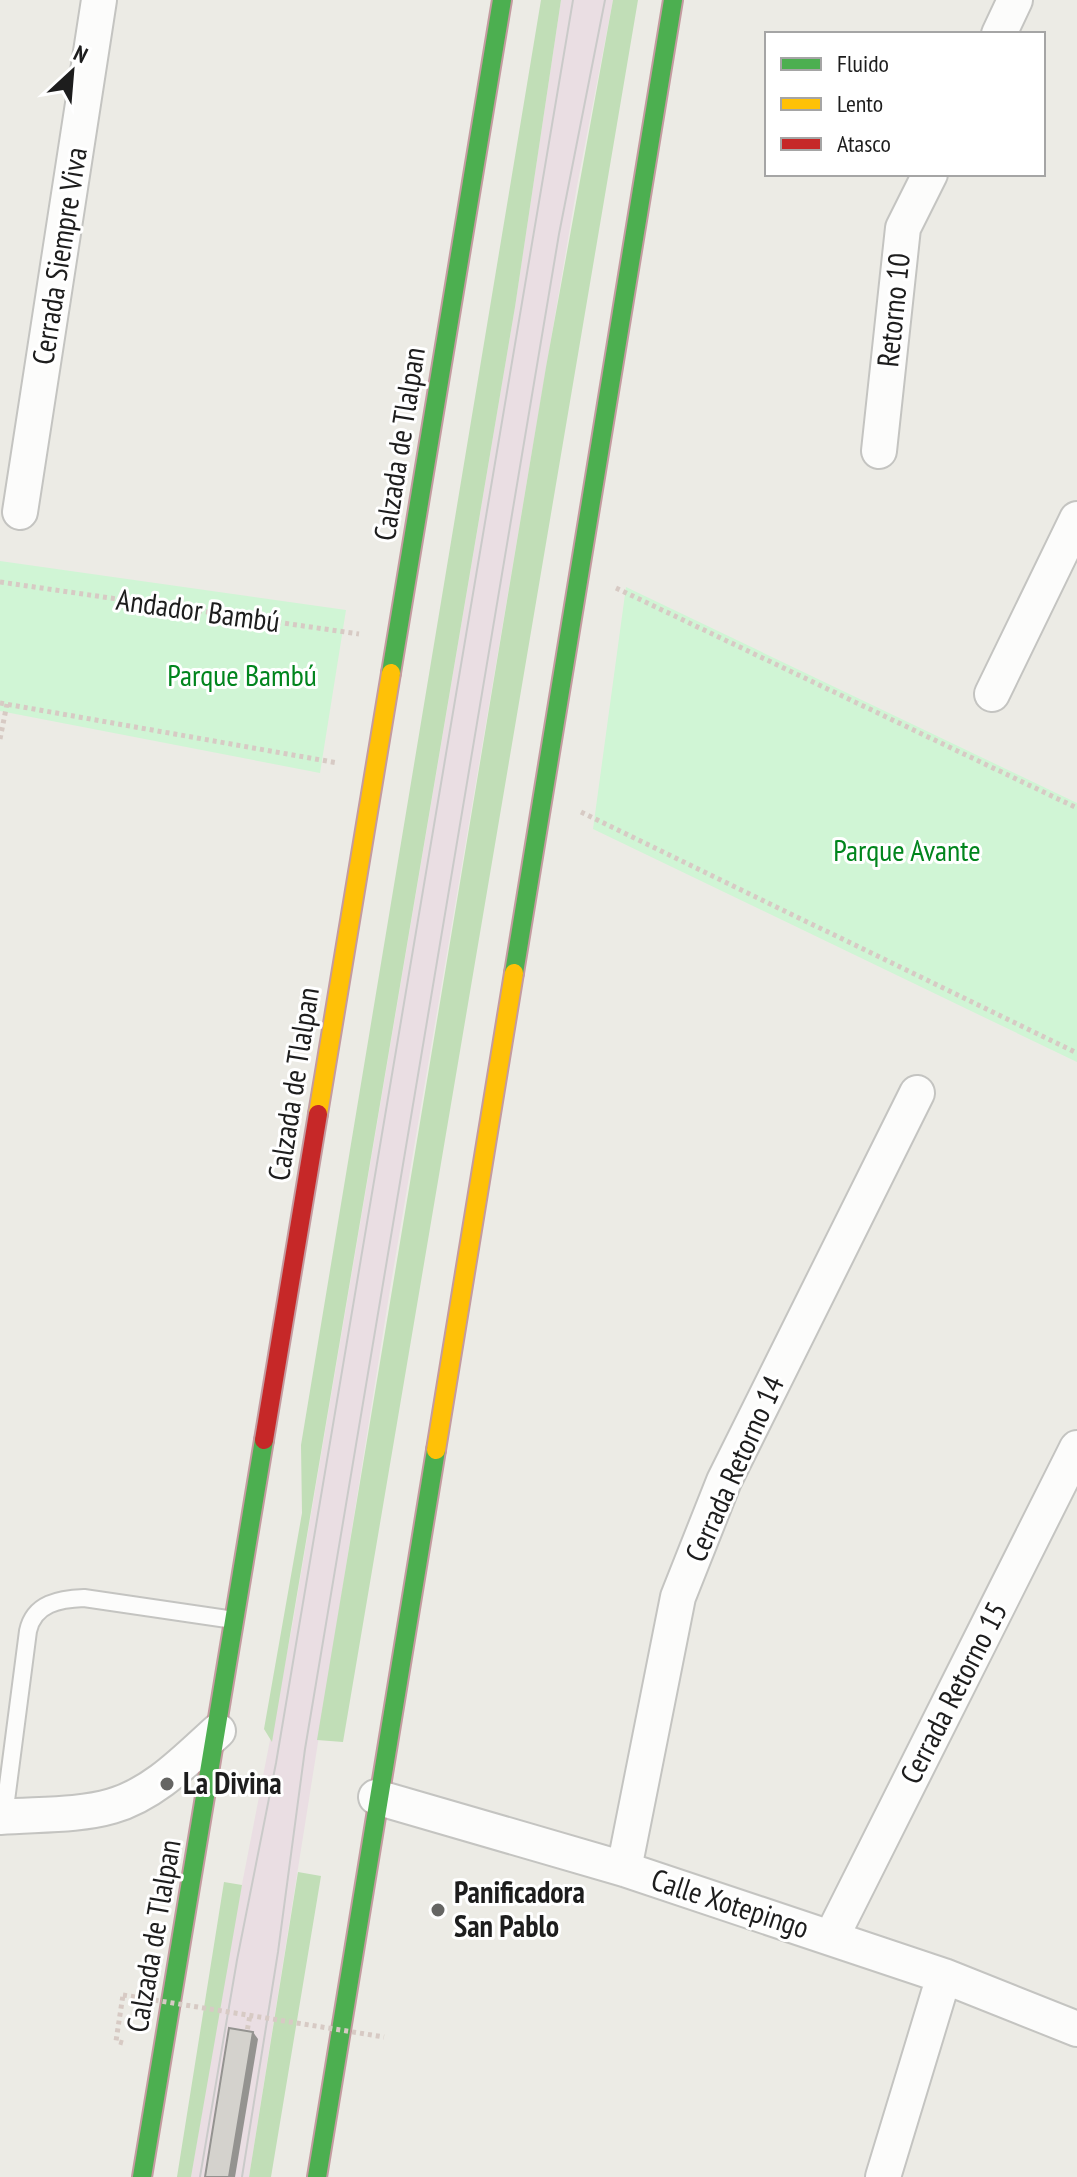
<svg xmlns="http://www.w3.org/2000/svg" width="1077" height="2177" viewBox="0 0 1077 2177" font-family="'PT Sans Narrow',sans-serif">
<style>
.industrial{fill:#eadee3}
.forest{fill:#c1deb7}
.park{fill:#d0f5d5}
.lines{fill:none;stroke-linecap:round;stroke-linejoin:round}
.lane-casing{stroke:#c4c4c1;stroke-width:20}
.street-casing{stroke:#c4c4c1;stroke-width:38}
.fast-casing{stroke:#c49ba0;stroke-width:22}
.slow-casing{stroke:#c49ba0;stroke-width:22}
.jam-casing{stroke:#c49ba0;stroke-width:22}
.path{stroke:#d7cac4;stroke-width:5;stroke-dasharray:4 4;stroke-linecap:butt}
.lane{stroke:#fcfcfb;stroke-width:16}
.street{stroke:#fcfcfb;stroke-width:34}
.fast{stroke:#4caf50;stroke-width:18}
.slow{stroke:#ffc107;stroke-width:18}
.jam{stroke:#c62828;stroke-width:18}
.tram{stroke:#cacac9;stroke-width:2}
.path-bridge{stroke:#d7cac4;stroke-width:5;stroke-dasharray:4 4;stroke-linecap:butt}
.shaded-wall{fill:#949390}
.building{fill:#d4d2cd;stroke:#949390;stroke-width:2}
.poi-dot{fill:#656563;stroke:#fff;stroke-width:3}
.labels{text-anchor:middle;stroke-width:6;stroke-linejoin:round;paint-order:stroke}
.street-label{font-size:30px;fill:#1d1d1d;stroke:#fff}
.park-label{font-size:30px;fill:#01851d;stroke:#fff}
.poi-label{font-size:30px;font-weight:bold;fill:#1d1d1d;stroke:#fff;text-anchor:start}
</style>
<rect width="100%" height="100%" fill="#ecebe5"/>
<path class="industrial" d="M561 0H613L577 186 390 1289 249 2177H191L229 1951 292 1627 515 307Z"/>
<path class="forest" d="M541 0H561L515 307 272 1742 264 1729 302 1513 301 1445Z
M613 0H638L343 1742 317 1740 546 367Z
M298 1872 321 1876 271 2177H249Z
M224 1882 242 1885 191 2177H177Z"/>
<path class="park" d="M0 561 346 610 320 773 0 711Z
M626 587 1077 803V1062L593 829Z"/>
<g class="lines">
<g class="lane-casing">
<path id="lane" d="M4 1816 28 1631C34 1603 60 1599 84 1598L234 1620"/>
</g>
<g class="street-casing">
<path id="street" d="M999 34 1015 0
M879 451 903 228 930 174
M20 512 99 0
M992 694 1077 519
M376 1797 624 1869 944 1976 1077 2029
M0 1817C36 1814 78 1816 112 1806 154 1794 186 1760 218 1731
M624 1869 678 1597 724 1481 917 1093
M831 1938 1077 1448
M883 2177 944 1976"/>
</g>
<g class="fast-casing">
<path id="fast" d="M391 673 502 0
M514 973 673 0
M142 2177 264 1440
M317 2177 436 1450"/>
</g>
<g class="slow-casing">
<path id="slow" d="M318 1114 391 673
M436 1450 514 973"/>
</g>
<g class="jam-casing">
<path id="jam" d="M264 1440 318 1114"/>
</g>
<path class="path" d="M0 582 359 634
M616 588 1077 808
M0 703 338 763
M0 739 7 704
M581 812 1077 1053
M246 2037 250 2015
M123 2043 116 2041 123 1995"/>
<use href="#lane" class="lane"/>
<use href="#street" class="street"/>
<use href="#fast" class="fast"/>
<use href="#slow" class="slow"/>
<use href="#jam" class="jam"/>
<path class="tram" d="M200 2177 237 1960 276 1763 573 0
M242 2177 278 1952 305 1749 559 234 605 0"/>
<path class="path-bridge" d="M123 1995 384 2037"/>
</g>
<path class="shaded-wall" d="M253 2032 258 2039 235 2177H229Z"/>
<path class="building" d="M229 2028 253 2032 229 2177H205Z"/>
<g class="poi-dot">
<circle cx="167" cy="1784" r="8"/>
<circle cx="438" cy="1910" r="8"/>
</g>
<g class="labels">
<g class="street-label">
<text transform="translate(60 256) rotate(-81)" y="10">Cerrada Siempre Viva</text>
<text transform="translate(894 310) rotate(-84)" y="10">Retorno 10</text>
<text transform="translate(400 444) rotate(-81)" y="10">Calzada de Tlalpan</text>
<text transform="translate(198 611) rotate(8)" y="10">Andador Bambú</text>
<text transform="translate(294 1084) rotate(-81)" y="10">Calzada de Tlalpan</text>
<text transform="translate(735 1469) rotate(-66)" y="10">Cerrada Retorno 14</text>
<text transform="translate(954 1693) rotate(-63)" y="10">Cerrada Retorno 15</text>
<text transform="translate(730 1904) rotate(18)" y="10">Calle Xotepingo</text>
<text transform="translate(154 1936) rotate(-80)" y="10">Calzada de Tlalpan</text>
</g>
<g class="park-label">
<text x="242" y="686">Parque Bambú</text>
<text x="907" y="861">Parque Avante</text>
</g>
<g class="poi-label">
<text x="183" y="1794">La Divina</text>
<text x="454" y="1903">Panificadora<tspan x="454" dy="34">San Pablo</tspan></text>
</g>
</g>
<rect x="765" y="32" width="280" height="144" fill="#ffffff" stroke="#a5a5a5" stroke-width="2"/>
<rect x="781" y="58" width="40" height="12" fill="#4caf50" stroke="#a5a5a5" stroke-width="2"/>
<text x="837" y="72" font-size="24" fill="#1d1d1d">Fluido</text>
<rect x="781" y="98" width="40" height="12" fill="#ffc107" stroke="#a5a5a5" stroke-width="2"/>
<text x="837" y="112" font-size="24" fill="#1d1d1d">Lento</text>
<rect x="781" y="138" width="40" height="12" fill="#c62828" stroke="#a5a5a5" stroke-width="2"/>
<text x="837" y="152" font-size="24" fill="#1d1d1d">Atasco</text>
<g transform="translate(72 72) rotate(26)" stroke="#ffffff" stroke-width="6" paint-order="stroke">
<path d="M0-6L14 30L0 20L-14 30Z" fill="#1d1d1d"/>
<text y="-12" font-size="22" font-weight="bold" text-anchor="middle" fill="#1d1d1d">N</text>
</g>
</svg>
